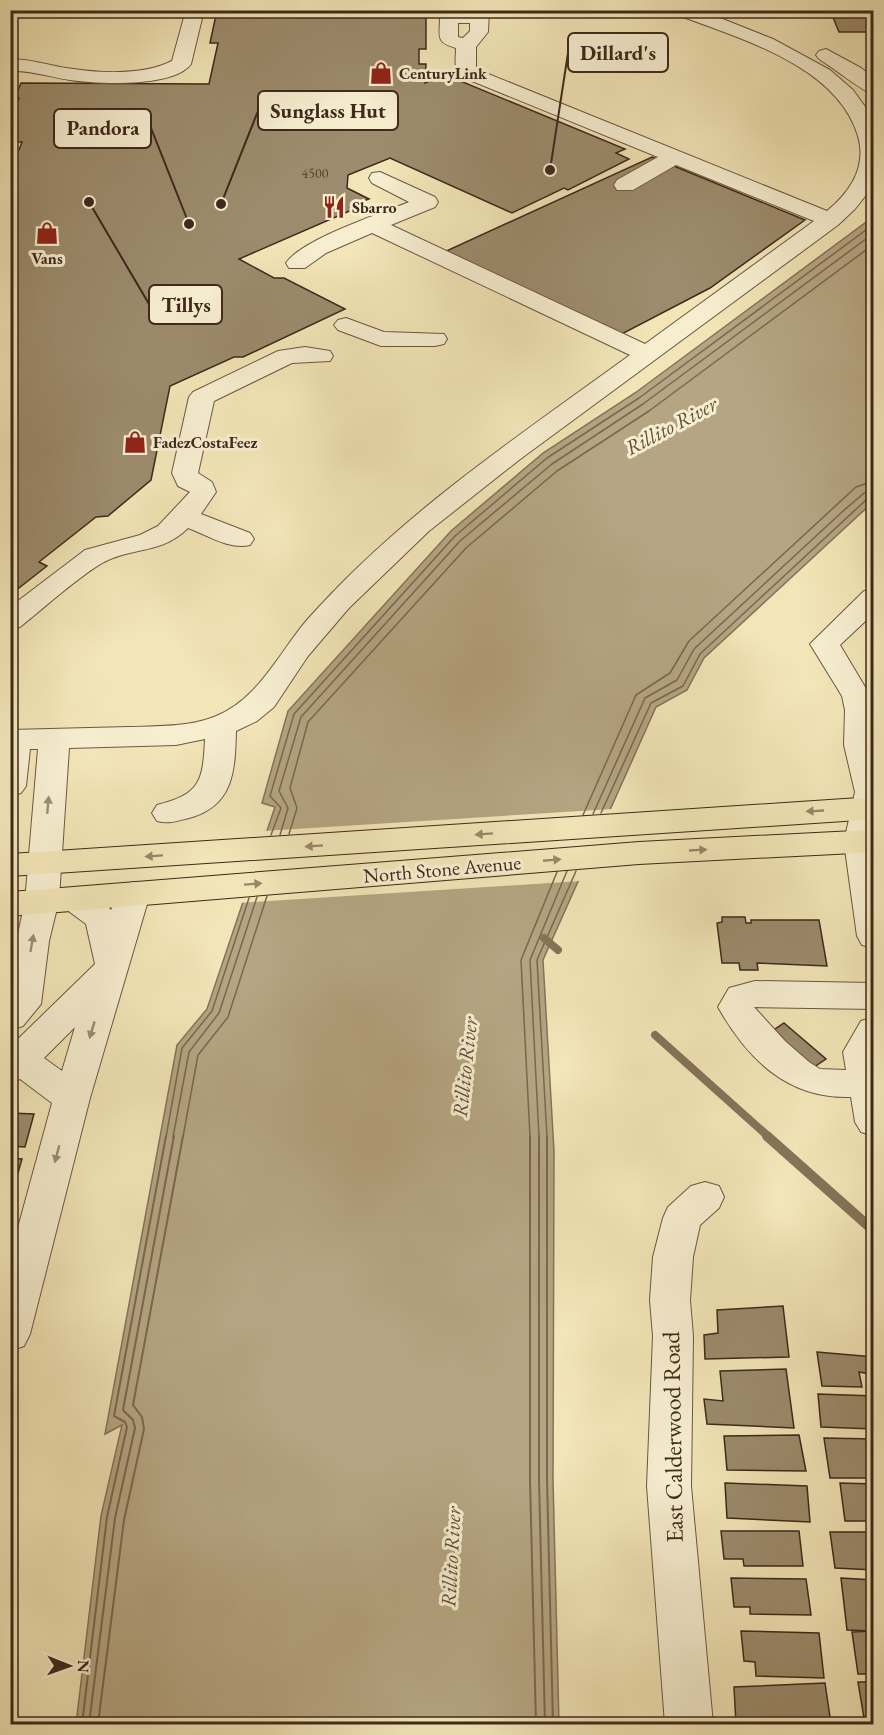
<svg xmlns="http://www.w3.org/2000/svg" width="884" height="1735" viewBox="0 0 884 1735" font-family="'EB Garamond',serif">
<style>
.water{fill:#b5a582;stroke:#857359;stroke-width:1.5}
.pier{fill:#f2e5b7}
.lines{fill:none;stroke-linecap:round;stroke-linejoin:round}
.shore-far1{stroke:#7a674e;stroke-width:1.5}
.shore{stroke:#7a674e;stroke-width:2}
.stream-far1{stroke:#857359;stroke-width:8}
.stream{stroke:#857359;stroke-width:10}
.building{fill:#9c8b6c;stroke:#3e291b;stroke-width:1.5}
.minor-casing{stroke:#6b5842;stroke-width:2}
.major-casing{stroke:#3e291b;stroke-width:2}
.minor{fill:#f7eed0;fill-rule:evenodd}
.major{fill:#f2e5b7;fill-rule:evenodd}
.oneway{fill:#9a8c76}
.oneway2{fill:#988769}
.labels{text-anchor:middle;stroke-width:6;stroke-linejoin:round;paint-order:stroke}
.far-number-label{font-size:14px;fill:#56422f}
.far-poi-label{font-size:16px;font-weight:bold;fill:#3e291b;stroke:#f7eed0;text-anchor:start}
.street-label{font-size:20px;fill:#3e291b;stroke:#f7eed0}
.water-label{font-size:21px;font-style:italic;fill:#624e3a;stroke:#f7eed0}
.near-street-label{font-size:24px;fill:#3e291b;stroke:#f7eed0}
.leader{fill:none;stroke:#3e291b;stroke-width:2}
.callout-dot{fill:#3e291b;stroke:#f7eed0;stroke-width:2}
.callout{fill:#f7eed0;stroke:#3e291b;stroke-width:2}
.callout-label{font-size:21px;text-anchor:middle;font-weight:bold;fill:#3e291b}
</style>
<rect width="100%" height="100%" fill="#f2e5b7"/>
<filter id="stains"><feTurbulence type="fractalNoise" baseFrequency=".00333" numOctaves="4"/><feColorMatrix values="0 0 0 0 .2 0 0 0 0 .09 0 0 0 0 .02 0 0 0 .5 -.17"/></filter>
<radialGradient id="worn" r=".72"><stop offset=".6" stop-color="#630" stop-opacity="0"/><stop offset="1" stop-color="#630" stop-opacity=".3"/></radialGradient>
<path class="water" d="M873 217V502L704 658 687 690 656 707 543 960 554 1151 553 1480 559 1724H76L101 1516 122 1425 105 1434 177 1045 207 1009 275 807 262 803 288 711 451 531 543 453 635 393Z"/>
<path class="pier" d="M613 809 581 881 238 903 263 831Z"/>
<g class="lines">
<path class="shore-far1" d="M601 813 651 703 683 686 700 654 867 499 874 498
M593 814 645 698 677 680 694 649 842 512 864 493 874 490
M583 815 636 695 670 673 689 641 856 487 874 481
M289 834 297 808 290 788 308 722 466 548 557 471 649 411 874 244
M271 835 281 808 270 796 294 714 455 536 547 458 639 398 874 224
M280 835 288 808 279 791 301 717 460 541 552 464 643 404 874 233
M166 1137 182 1048 212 1011 249 898
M173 1137 189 1052 219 1013 257 897
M183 1137 198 1055 228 1017 267 896
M530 1137 521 960 557 872
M539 1137 530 960 567 871
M547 1137 537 960 576 871"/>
<path class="shore" d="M530 1136V1480L536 1724
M539 1136V1480L545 1724
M547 1136V1480L553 1724
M82 1724 107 1517 127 1427 125 1422 114 1416 166 1136
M89 1724 115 1518 135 1428 133 1420 123 1410 174 1136
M98 1724 124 1520 144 1429 142 1417 133 1405 183 1136"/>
<path class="stream-far1" d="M544 938 558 950
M655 1035 769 1137"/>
<path class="stream" d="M767 1136 874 1231"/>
</g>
<path class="building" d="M217 10H426V49H419V64H426L425 83 446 75 625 149 616 153 629 159 568 190 564 188 512 213 390 158 348 175 347 188 369 199 356 204 361 206 239 259 274 278H284L345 309 243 357H234L170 386 151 480 108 516 96 517 39 562 47 566 10 595V150H19L22 142H10V121L19 98 15 97 21 83 209 84 218 43H210Z
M830 10H874V32H839Z
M652 157 805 220 710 288 618 336 442 253Z
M722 917H745L746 923H751V920H819L827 966 757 963 758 970H740L739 963H722L717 923 722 922Z
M784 1023 826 1059 811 1069 769 1033Z
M10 1113 34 1114 25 1147 10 1146Z
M10 1158 22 1159 12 1194H10Z
M783 1306 789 1357 705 1359 704 1335 718 1333 717 1310Z
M817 1352 874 1357V1385L869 1374 859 1372 862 1387 822 1386Z
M786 1369 794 1428 707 1424 704 1399 723 1401 720 1371Z
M818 1394 874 1396V1429L821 1427Z
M799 1435 806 1471 727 1470 724 1436Z
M824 1438 874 1439V1478H830Z
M725 1483 807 1486 810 1522 727 1518Z
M840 1483 874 1484V1521H845Z
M721 1531H799L803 1566H744L743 1559H724Z
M830 1532H874V1570L835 1568Z
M731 1578 806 1579 811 1615 750 1614V1607H734Z
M841 1578 874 1580V1631L847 1630Z
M741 1631 819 1633 824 1678 756 1676 755 1662 744 1661Z
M874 1631V1674H858L852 1632Z
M858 1682H874V1724H865Z
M825 1683 831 1724H736L734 1687Z"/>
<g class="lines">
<g class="minor-casing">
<path id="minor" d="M186 10H204L191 64C174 88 96 84 70 80 50 77 31 70 10 71V59C30 59 47 65 66 68 98 73 142 76 172 61Z
M489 10 488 32 476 47V69L827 211C850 192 867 167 858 136 837 65 738 38 675 14L673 10H700L773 39 830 70 853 90 874 119V185L855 209 838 225 519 460 429 531 349 608 308 656 274 707 257 721 236 731C235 770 234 806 189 818 177 821 169 824 157 821L152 813 157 805C200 794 203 782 205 739L176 745 69 748 59 898 63 891C82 885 99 894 111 910L121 886 133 882 145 886 150 894 90 1098 30 1334 24 1346 10 1351V1257L52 1103 20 1079 10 1083V1036L19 1038 95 964 86 924 63 907 59 900 49 941 41 1004 23 1026 10 1030V970L25 902 38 749H30L26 786 21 793 10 796V730C50 729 89 728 129 727 157 726 188 727 214 717 258 700 278 654 307 620 400 515 517 437 630 355L372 233 326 253 305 268H289L286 263C302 239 380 214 409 202L372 183 369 178 372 173 380 172 435 197 438 202 435 207 391 225 645 344 814 221 676 165 633 190H617L614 185 617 180 658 157 462 77C453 68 456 60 456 48 435 42 440 37 440 17L449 11ZM458 23H470V31L463 38 458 37ZM75 1027 62 1071 44 1058Z
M826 49 861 68 874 78V95C864 92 832 67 819 59L816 55 819 51Z
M346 318 384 332 444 334 447 339 444 344 435 346H381L338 330 334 325 338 320Z
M305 347 330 351 333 356 330 361 292 363 214 401 198 473 212 482 216 492 201 514 250 533 254 539 250 545C229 550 207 535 188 528 162 554 133 547 104 562 79 576 44 608 20 627L10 630V607L85 550 140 535 158 526 190 492 178 486 172 473 189 397 193 392 278 351Z
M874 589V613L840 645 874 702V948L862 945 857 936 844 842 855 792 844 745 845 710 842 696 810 644 864 591Z
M755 981 874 983V1009L754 1007 785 1041 809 1062 820 1069 846 1070 843 1052 861 1021 874 1017V1136L861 1132 855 1122 851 1097C788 1099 748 1060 718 1007L729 988Z
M705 1182 719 1186 724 1197 719 1208 700 1225 693 1257 690 1300 693 1336 691 1486 713 1724H665L647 1486 653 1336 650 1300 653 1257 663 1218 668 1207 691 1186Z"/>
</g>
<g class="major-casing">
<path id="major" d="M874 797V819L10 876V854Z
M874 830V852L639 864 10 916V892L639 842Z"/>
</g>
<use href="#minor" class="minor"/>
<use href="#major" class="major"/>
</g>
<defs><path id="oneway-solid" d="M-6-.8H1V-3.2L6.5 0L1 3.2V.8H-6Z" transform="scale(1.5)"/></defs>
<g class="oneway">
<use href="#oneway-solid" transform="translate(48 805) rotate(-85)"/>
<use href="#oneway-solid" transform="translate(32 943) rotate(-80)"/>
<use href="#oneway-solid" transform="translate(92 1030) rotate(107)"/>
<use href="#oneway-solid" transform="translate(57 1154) rotate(105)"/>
</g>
<g class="oneway2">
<use href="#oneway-solid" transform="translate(815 811) rotate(177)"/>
<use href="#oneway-solid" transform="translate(484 834) rotate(176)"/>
<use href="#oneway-solid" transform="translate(314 846) rotate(176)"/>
<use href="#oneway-solid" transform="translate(698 850) rotate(-3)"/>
<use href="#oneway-solid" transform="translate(154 856) rotate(176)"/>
<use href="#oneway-solid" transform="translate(552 860) rotate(-5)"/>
<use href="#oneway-solid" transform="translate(253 884) rotate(-4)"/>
</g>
<defs>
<g id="shop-bare" transform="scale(1.8)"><path d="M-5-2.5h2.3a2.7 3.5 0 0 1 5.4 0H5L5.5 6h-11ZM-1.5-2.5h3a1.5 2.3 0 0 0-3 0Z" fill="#8f2418" stroke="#f7eed0" stroke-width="2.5" paint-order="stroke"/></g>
<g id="restaurant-bare" transform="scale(1.8)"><path d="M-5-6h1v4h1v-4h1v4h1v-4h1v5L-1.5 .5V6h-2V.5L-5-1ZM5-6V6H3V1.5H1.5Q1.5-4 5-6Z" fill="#8f2418" stroke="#f7eed0" stroke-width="2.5" paint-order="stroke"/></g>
</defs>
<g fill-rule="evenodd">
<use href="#shop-bare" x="381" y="73"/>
<use href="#restaurant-bare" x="334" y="207"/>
<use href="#shop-bare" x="47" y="233"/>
<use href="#shop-bare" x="135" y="442"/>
</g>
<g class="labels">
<g class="far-number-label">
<text x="315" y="178">4500</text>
</g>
<g class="far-poi-label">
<text x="399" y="79">CenturyLink</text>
<text x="352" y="213">Sbarro</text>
<text x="47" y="264" text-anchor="middle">Vans</text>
<text x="153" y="448">FadezCostaFeez</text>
</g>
<g class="street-label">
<text transform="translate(442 869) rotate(-5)" y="7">North Stone Avenue</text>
</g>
<g class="water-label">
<text transform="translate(671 426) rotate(-28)" y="7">Rillito River</text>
<text transform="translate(465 1067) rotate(-84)" y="7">Rillito River</text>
<text transform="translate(451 1557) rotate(-87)" y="7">Rillito River</text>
</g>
<g class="near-street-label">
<text transform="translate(673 1437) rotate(-91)" y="8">East Calderwood Road</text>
</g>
</g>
<path class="leader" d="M550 170L568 53M221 204L258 111M189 224L151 128M89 202L149 304"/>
<g class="callout-dot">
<circle cx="550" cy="170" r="6"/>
<circle cx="221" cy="204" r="6"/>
<circle cx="189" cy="224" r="6"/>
<circle cx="89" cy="202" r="6"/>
</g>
<g class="callout">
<rect x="568" y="33" width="100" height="39" rx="6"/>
<rect x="258" y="91" width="140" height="39" rx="6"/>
<rect x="54" y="109" width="97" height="39" rx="6"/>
<rect x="149" y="285" width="73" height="39" rx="6"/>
</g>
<g class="callout-label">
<text x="618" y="60">Dillard's</text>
<text x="328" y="118">Sunglass Hut</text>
<text x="103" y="135">Pandora</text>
<text x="186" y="312">Tillys</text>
</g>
<rect width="884" height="1735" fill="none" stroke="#f2e5b7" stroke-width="36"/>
<rect x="12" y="12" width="860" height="1711" fill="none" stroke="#3e291b" stroke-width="3"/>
<rect x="18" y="18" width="848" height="1699" fill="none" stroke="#3e291b" stroke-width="1.5"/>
<g transform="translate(69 1666) rotate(91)" stroke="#f7eed0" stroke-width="4.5" paint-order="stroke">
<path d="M0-4.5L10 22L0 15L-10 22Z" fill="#3e291b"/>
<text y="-9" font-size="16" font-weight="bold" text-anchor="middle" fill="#3e291b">N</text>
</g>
<rect width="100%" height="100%" filter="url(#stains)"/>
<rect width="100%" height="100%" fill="url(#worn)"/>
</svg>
